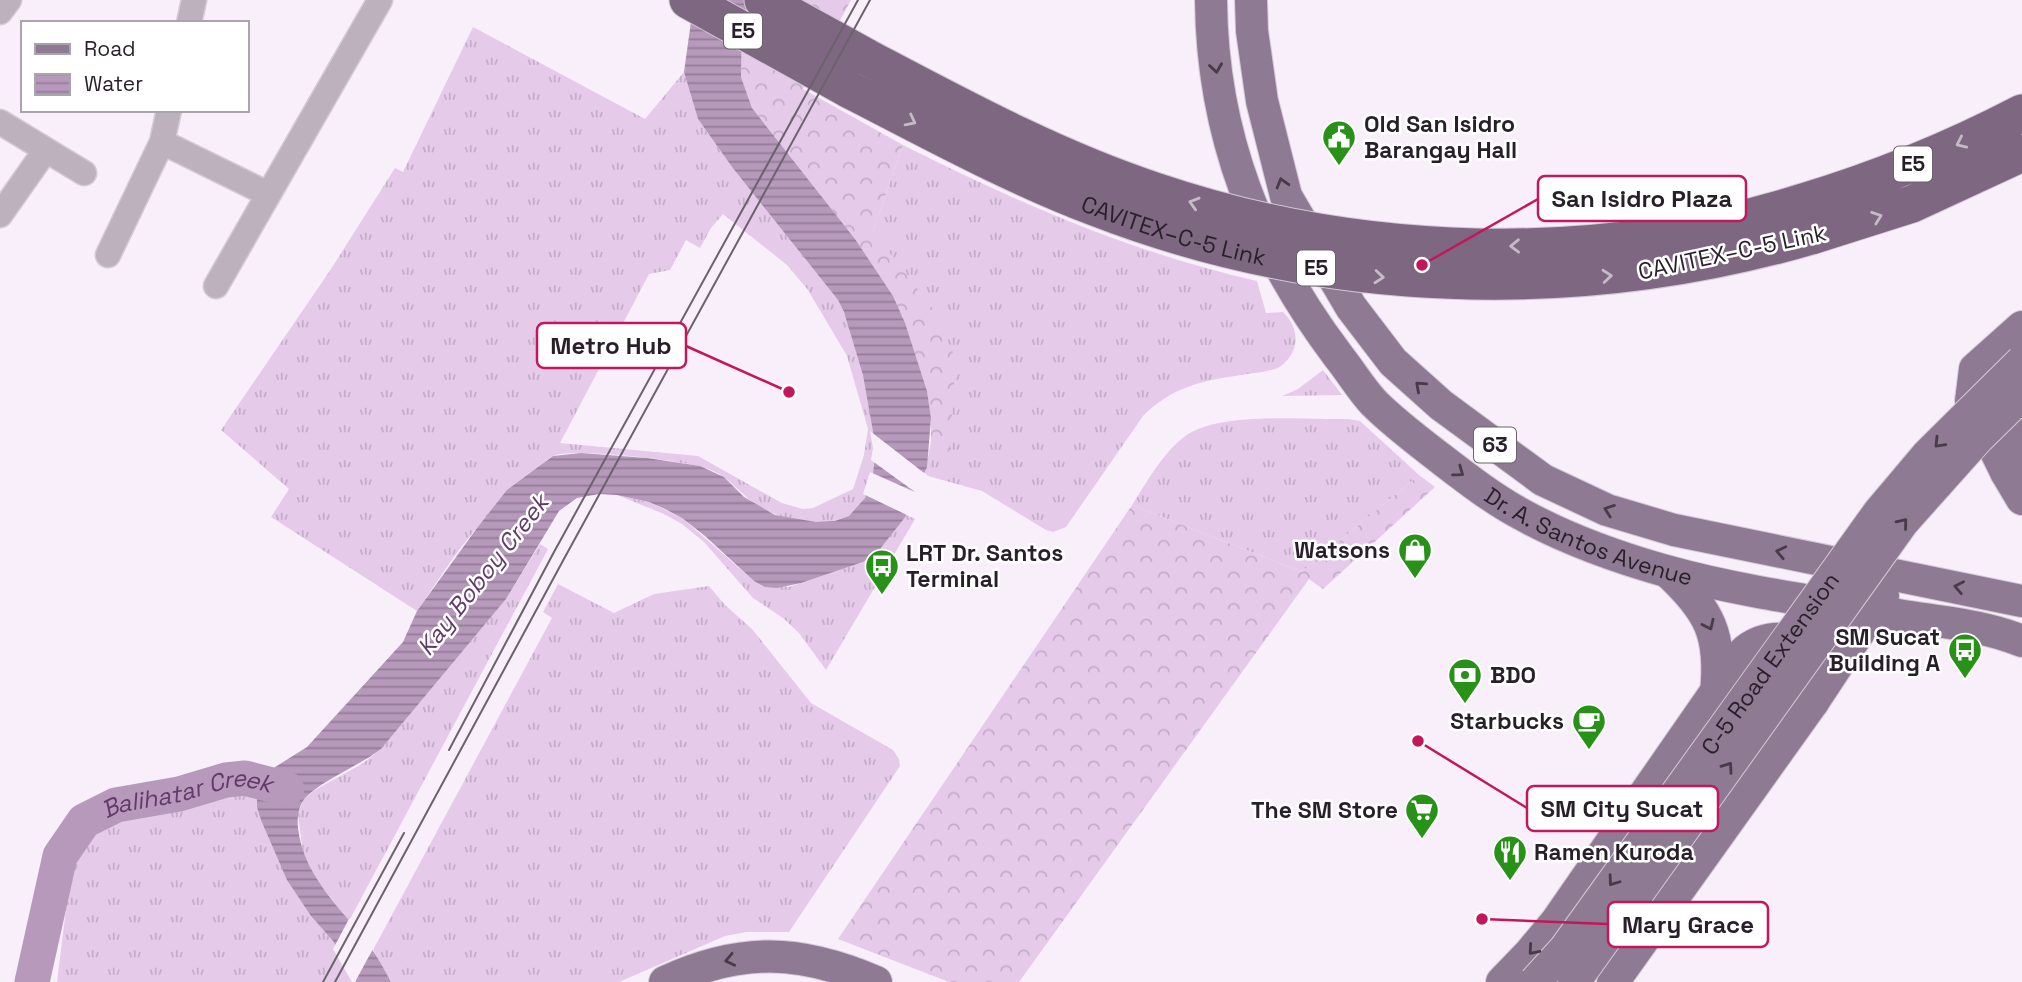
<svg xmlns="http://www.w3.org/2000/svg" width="2022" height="982" viewBox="0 0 2022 982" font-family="'Space Grotesk',sans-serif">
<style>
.grass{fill:url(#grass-tufts);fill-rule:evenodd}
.forest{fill:url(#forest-crowns)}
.water{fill:url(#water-rules)}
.pier{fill:#f9effb}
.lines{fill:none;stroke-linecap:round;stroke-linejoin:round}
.river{stroke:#b699bb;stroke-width:35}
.minor-casing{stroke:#d3cad5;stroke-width:27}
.major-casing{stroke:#d3cad5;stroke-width:34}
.highway-casing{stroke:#d3cad5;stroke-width:39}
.minor{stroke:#bdb1be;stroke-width:24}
.major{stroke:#8e7a92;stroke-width:32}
.highway{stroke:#7d6781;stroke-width:37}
.tram{stroke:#6b626d;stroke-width:2}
.major-bridge-casing{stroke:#d3cad5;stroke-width:34;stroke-linecap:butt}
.highway-bridge-casing{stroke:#d3cad5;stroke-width:39;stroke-linecap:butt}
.major-bridge{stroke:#8e7a92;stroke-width:32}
.highway-bridge{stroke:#7d6781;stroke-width:37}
.oneway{stroke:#473a49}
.oneway2{stroke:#c4bbc6}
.labels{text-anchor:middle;stroke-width:5;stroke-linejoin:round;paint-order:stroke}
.shield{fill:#fff;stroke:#68626a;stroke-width:2}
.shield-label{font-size:21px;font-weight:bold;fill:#281f2a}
.poi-label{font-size:23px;font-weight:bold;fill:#281f2a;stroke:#fff;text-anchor:start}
.street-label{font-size:23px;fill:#281f2a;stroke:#fff}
.water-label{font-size:24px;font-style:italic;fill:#623a69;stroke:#fff}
.leader{fill:none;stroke:#c2185b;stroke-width:2.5}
.callout-dot{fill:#c2185b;stroke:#fff;stroke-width:2.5}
.callout{fill:#fff;stroke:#c2185b;stroke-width:2.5}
.callout-label{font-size:24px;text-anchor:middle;font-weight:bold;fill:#281f2a}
</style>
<defs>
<pattern id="grass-tufts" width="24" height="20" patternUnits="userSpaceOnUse" patternTransform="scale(1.75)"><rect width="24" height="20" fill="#e5caea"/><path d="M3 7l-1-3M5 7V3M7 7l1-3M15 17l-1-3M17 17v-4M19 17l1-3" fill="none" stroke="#c4adc9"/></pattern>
<pattern id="forest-crowns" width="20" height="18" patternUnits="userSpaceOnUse" patternTransform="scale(1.75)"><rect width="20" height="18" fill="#e5caea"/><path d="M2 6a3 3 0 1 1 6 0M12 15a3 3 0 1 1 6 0" fill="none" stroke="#c4adc9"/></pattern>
<pattern id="water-rules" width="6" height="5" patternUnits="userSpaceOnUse" patternTransform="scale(1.75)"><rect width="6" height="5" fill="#b699bb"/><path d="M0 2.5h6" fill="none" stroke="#947c98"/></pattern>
</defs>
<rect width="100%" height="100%" fill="#f9effb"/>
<path class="grass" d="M473 27 645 119 684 72 698 119 732 167 838 300C858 338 879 424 874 465 872 483 865 506 849 516 824 531 780 520 757 505 741 495 730 477 711 470 690 461 573 447 553 456 544 460 534 474 526 481 510 497 490 512 476 529 454 554 436 584 417 611L271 517 289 489 221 430 331 269 395 168 403 172ZM723 214 787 265 808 290 847 356 868 429 864 455 853 489 813 508 803 509 782 503 698 456 560 443 649 274 670 270 686 240 700 248 711 228Z
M903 145C1021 204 1127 251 1257 281L1266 313 1283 312C1301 329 1300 354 1278 368 1267 372 1254 373 1241 375 1201 381 1172 387 1143 416L1066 527 1053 532 1046 530 982 491 928 476 933 454H949L873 231Z
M1323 370 1342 395 1282 396 1298 389Z
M1348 419 1360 421 1419 475 1302 572 1132 505C1147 482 1162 454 1184 437 1218 411 1304 420 1348 419Z
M617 495 649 502 682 518 754 581 789 587 863 562 907 515 915 519 826 670 799 633 783 618 753 598 704 542 682 524 664 514Z
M540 544 548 549 349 921 312 875 303 854 298 814 303 800 315 790 362 764 381 749 506 599Z
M558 584 614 613 654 594 709 586 725 605 752 629 811 703 893 750 899 759 900 766 789 932H746L725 936 619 982H391L373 950 552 618 543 612Z
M236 793 257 795V807L311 916 333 941 356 982H57L70 877 75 855 86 838 102 826 131 817 211 797Z"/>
<path class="forest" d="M755 0H851L803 89 903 145 873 231 936 313 956 360 949 454H934L928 476 925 473 931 441V418L927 391 905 323 855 239 752 108 741 77 742 28Z
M1419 475 1435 487 1323 589 1309 579 1019 982H949L838 939 1132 505 1302 572Z"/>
<path class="water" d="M694 0H755L742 28 741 77 752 108 855 239 893 296 905 323 927 391 931 418 927 467 906 516 876 554 863 562 801 583 777 588 765 587 754 581 705 536 682 518 665 509 649 502 617 495 599 494 577 498 559 511 506 599 381 749C359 766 322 780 305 798 298 807 297 818 298 828 304 881 347 912 375 954 381 963 386 973 391 982H356L333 941 311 916 287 880 261 820 257 807V795L272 769 307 747 403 642 417 611 477 528 507 490 553 456 581 453 647 458 700 466 724 477 744 497 775 515 816 522 835 521 849 516 865 498 873 473 876 448 863 375 844 312 838 300 732 167 698 119 684 72Z"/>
<path class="pier" d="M870 431 928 476 909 516 863 494 870 472 915 492 871 460 873 448Z
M350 917 374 947 355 982H352L333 949Z"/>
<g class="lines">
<path class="river" id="s1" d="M32 982 60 856 84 821 116 805 179 794 226 780 245 778 287 789"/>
<g class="minor-casing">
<path id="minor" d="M0 12 9 0
M189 23 194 0
M0 122 84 173
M162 142 268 194
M0 215 45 151
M108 255 162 142 169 110
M216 286 380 0"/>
</g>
<g class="major-casing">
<g id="major">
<path id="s2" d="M1211 0C1212 135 1258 250 1339 357 1351 372 1361 389 1374 403 1394 423 1418 441 1440 458 1466 478 1493 499 1521 514 1566 539 1616 557 1666 571 1741 592 1821 602 1898 615 1939 622 1983 625 2022 641"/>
<path d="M1251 0 1252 31 1262 101 1286 196 1351 307 1393 362 1441 405 1543 480 1607 510 1674 530 2022 601"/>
<path d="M2022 327 1975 369 1971 401 2006 472 2022 499"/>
<path d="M2006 472 2019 436 2022 433"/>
<path d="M1668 572C1710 611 1722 635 1716 693"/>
<path d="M665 982C741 947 800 949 876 982"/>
<path d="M1502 982 1530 953 1556 922 1742 654C1762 633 1805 631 1816 664 1820 677 1816 690 1813 702"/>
<path d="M1613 982 1813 702 1883 596"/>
</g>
</g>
<g class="highway-casing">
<path id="highway" d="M688 0 850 90
M763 0 868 58
M1800 203C1877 180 1951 150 2022 113
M1811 236 1912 204 2022 153"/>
</g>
<use href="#minor" class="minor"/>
<use href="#major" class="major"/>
<use href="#highway" class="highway"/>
<path class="tram" d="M449 750 554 552 858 0
M323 982 404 833
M335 982 565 557 870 0"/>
<g class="major-bridge-casing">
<g id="major-bridge">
<path id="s3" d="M1535 982 1565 949 1879 512 1928 454 2022 361"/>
<path d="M1574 982 1903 522 1978 438 2022 395"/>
</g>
</g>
<g class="highway-bridge-casing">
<g id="highway-bridge">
<path d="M868 58C961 107 1055 158 1155 191 1359 260 1593 267 1800 203"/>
<path id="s4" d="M850 90C930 131 1010 175 1094 207 1323 296 1576 304 1811 236"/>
</g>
</g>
<use href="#major-bridge" class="major-bridge"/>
<use href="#highway-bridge" class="highway-bridge"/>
</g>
<defs><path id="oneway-chevron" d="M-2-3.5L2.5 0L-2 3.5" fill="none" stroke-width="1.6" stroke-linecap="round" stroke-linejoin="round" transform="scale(1.75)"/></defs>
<g class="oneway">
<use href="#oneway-chevron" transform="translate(1216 68) rotate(82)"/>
<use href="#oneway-chevron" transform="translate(1282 183) rotate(-106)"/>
<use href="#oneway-chevron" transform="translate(1420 386) rotate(-138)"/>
<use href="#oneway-chevron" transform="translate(1939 443) rotate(134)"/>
<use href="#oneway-chevron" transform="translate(1459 472) rotate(36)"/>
<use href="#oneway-chevron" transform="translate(1609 510) rotate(-160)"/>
<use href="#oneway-chevron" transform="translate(1903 523) rotate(-51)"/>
<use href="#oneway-chevron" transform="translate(1781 552) rotate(-168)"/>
<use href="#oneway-chevron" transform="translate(1959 587) rotate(-169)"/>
<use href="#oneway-chevron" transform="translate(1709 625) rotate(65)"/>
<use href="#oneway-chevron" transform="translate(1728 767) rotate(-55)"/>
<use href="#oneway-chevron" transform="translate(1613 881) rotate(126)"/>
<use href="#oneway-chevron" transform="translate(1533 950) rotate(131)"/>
<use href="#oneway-chevron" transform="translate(730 960) rotate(168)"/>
</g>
<g class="oneway2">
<use href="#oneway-chevron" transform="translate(911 121) rotate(27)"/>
<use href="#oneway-chevron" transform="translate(1961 143) rotate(155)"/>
<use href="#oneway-chevron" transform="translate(1194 203) rotate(-163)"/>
<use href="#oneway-chevron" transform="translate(1877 217) rotate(-20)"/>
<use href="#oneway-chevron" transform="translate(1515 246) rotate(179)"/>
<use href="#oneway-chevron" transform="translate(1607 276) rotate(-5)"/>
<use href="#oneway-chevron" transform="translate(1379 277) rotate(5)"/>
</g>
<defs>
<g id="civic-pin" transform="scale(1.75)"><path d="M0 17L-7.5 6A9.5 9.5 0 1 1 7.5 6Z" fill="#289218" stroke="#fff"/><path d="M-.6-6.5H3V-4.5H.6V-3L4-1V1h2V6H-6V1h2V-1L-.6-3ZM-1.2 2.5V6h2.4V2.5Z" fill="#fff"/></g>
<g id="shop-pin" transform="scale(1.75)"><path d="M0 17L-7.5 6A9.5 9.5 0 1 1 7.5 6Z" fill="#289218" stroke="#fff"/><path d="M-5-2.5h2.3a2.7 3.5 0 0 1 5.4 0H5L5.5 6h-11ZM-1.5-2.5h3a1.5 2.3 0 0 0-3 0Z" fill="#fff"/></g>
<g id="bus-pin" transform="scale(1.75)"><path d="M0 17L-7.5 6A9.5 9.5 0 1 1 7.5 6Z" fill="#289218" stroke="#fff"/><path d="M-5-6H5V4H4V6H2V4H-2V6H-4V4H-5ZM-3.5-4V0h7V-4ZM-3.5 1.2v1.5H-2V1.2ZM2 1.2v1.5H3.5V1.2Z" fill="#fff"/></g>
<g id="bank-pin" transform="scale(1.75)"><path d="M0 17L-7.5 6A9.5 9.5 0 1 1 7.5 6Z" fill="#289218" stroke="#fff"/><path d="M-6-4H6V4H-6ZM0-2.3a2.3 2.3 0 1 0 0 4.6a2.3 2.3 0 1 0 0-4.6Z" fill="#fff"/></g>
<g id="cafe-pin" transform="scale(1.75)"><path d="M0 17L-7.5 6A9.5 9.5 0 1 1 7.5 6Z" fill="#289218" stroke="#fff"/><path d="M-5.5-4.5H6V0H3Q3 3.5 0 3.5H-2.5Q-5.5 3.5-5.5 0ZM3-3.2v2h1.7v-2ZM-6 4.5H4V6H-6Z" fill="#fff"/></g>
<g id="supermarket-pin" transform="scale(1.75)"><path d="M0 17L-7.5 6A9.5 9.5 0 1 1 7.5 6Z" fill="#289218" stroke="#fff"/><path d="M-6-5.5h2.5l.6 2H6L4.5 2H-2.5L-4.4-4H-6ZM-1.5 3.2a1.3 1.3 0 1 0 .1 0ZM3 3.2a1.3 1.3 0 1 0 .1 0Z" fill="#fff"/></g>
<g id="restaurant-pin" transform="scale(1.75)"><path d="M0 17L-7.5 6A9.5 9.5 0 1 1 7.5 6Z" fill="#289218" stroke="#fff"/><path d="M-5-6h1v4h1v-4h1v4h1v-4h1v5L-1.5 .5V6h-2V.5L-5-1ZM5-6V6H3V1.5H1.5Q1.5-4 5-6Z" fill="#fff"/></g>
</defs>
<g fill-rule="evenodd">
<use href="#civic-pin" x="1339" y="137"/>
<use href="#shop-pin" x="1415" y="550"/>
<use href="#bus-pin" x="882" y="566"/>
<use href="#bus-pin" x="1965" y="650"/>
<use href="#bank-pin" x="1465" y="675"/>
<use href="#cafe-pin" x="1589" y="721"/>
<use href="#supermarket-pin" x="1422" y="810"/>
<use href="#restaurant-pin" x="1510" y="852"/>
</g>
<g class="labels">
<g class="shield">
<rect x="724" y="13.5" width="38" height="35" rx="5"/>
<rect x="1894" y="146.5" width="38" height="35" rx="5"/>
<rect x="1297" y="250.5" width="38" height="35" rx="5"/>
<rect x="1474" y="427.5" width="42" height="35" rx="5"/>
</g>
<g class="shield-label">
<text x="743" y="38">E5</text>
<text x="1913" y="171">E5</text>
<text x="1316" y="275">E5</text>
<text x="1495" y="452">63</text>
</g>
<g class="poi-label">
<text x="1364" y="132">Old San Isidro<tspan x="1364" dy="26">Barangay Hall</tspan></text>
<text x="1390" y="558" text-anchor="end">Watsons</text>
<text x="906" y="561">LRT Dr. Santos<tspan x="906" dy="26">Terminal</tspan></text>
<text x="1940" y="645" text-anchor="end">SM Sucat<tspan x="1940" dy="26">Building A</tspan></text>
<text x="1490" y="683">BDO</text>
<text x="1564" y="729" text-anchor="end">Starbucks</text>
<text x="1398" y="818" text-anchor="end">The SM Store</text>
<text x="1534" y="860">Ramen Kuroda</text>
</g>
<g class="street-label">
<text dy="8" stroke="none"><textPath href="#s4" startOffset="354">CAVITEX–C-5 Link</textPath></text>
<text transform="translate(1732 252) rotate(-12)" y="8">CAVITEX–C-5 Link</text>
<text dy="8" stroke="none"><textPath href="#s2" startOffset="700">Dr. A. Santos Avenue</textPath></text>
<text dy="8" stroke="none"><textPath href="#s3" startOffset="396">C-5 Road Extension</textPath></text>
</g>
<g class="water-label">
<text transform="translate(483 575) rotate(-52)" y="8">Kay Boboy Creek</text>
<text dy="8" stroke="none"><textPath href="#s1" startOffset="280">Balihatar Creek</textPath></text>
</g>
</g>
<path class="leader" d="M1422 265L1538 199M789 392L686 346M1418 741L1527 808M1482 919L1608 924"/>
<g class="callout-dot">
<circle cx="1422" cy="265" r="7"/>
<circle cx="789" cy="392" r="7"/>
<circle cx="1418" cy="741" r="7"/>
<circle cx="1482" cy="919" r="7"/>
</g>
<g class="callout">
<rect x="1538" y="176" width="208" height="45" rx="7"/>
<rect x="537" y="323" width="149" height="45" rx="7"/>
<rect x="1527" y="786" width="191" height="45" rx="7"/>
<rect x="1608" y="902" width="160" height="45" rx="7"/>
</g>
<g class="callout-label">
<text x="1642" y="207">San Isidro Plaza</text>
<text x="611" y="354">Metro Hub</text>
<text x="1622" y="817">SM City Sucat</text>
<text x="1688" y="933">Mary Grace</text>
</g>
<rect x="21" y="21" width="228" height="91" fill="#ffffff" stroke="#a9a5aa" stroke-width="2"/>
<rect x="35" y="44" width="35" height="10" fill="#8e7a92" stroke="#a9a5aa" stroke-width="2"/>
<text x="84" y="56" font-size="21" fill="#281f2a">Road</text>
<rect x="35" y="74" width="35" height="21" fill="url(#water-rules)" stroke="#a9a5aa" stroke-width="2"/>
<text x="84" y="91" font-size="21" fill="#281f2a">Water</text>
</svg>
